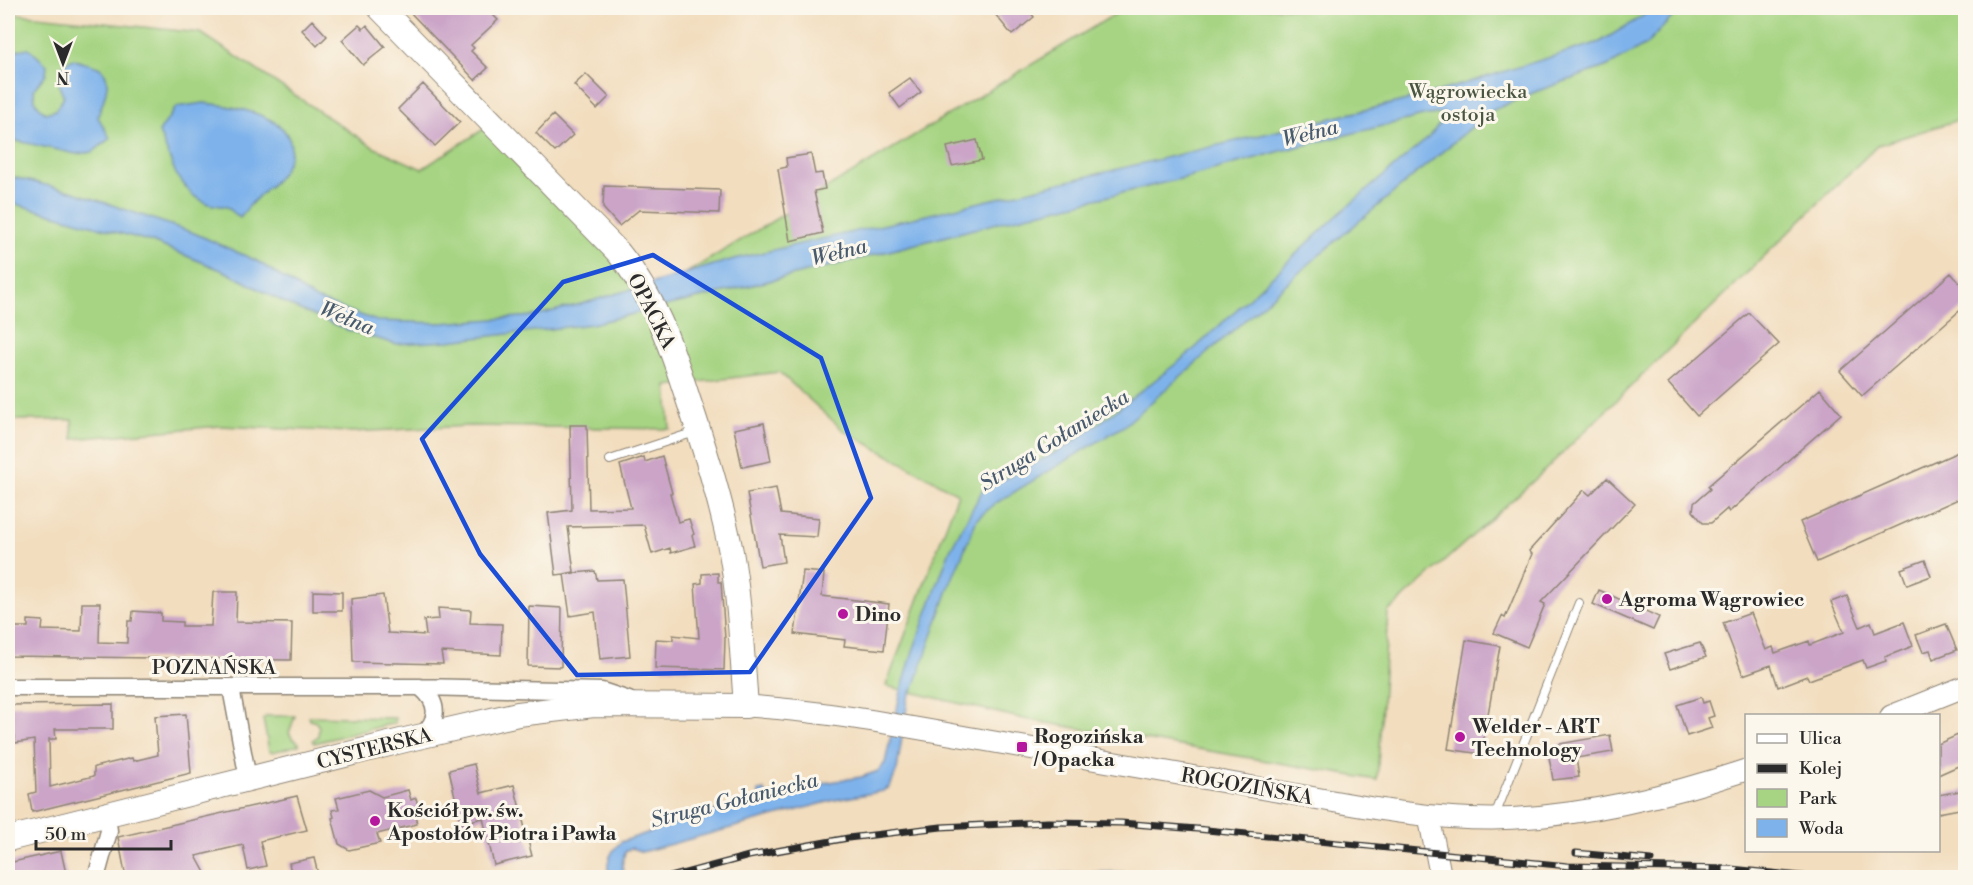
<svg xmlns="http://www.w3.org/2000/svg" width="1973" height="885" viewBox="0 0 1973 885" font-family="'Libre Bodoni',serif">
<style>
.green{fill:#a6d482;stroke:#688056;stroke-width:1.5}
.water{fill:#7eb2eb;stroke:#546e8b;stroke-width:1.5}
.building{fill:#cba4c8}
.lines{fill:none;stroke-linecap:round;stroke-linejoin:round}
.service-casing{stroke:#8e8474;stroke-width:10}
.minor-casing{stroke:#8e8474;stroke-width:19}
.tertiary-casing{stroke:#8e8474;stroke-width:23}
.secondary-casing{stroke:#8e8474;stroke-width:26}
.service{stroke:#fff;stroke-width:8}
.minor{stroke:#fff;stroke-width:16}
.tertiary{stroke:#fff;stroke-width:21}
.secondary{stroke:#fff;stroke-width:24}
.rail-casing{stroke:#2b2b2b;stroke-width:7}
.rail{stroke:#fbf7ec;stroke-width:4.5;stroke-dasharray:14;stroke-linecap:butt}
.marked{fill:none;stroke:#1d4ed8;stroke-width:4.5;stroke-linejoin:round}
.poi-dot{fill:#b5179e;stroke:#fbf7ec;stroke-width:2}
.labels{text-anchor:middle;stroke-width:6;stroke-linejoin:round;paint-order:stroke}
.park-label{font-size:20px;fill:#4a5541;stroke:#fbf7ec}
.street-label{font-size:20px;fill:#2b2b2b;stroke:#fbf7ec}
.poi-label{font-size:20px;font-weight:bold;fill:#2b2b2b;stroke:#fbf7ec;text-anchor:start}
.water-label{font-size:21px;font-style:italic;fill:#485a6e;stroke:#fbf7ec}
</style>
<rect width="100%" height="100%" fill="#fbf7ec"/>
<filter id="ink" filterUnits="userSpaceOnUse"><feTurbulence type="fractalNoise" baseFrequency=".0167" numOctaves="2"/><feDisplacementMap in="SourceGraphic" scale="12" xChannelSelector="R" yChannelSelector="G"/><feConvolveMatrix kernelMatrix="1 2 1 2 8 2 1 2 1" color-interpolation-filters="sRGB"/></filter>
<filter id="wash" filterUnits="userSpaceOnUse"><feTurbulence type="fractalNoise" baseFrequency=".008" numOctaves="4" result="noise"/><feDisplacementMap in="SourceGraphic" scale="24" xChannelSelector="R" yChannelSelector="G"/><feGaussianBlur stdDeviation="1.35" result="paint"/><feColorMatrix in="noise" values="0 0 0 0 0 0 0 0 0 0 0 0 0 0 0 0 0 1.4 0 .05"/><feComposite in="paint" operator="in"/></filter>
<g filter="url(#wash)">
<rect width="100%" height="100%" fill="#f2ddbe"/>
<path class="green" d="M1125 8H1965V118L1878 145 1540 475 1388 612 1377 780 1024 719 886 686 958 494 843 430 779 372 667 386 670 429 469 426 351 432 220 426 73 439 72 420H8V13L201 33 373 147 422 169 493 123 631 267 640 301Z
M267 716H295L289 733 292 738 299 743V745L273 752 269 751 263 719Z
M309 716 395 718V723L314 743 313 740 318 736 319 727 316 722 310 720Z"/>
<path class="water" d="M1652 8H1681L1646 45 1608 66 1535 92 1491 111 1325 250 1124 426 996 503 977 519 949 587 916 682 908 699 897 770 890 787 883 791 835 800 642 852 632 848 625 852 622 865 624 877H609L607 875 609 873C605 862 612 850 621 842L682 821 760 797 758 791 764 790 767 796 805 786 861 777 878 771 885 763 900 695 913 651 950 550 982 491 1067 446 1114 412 1191 352 1340 213 1428 138 1441 122 1443 113 1423 116 1281 151 1184 178 1005 221 831 266 592 324 449 341 395 344 348 330 293 307 226 272 152 242 8 202V176L71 191 194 233 257 261 316 299 377 321 441 323 534 316 581 304 734 259 922 216 1424 96 1600 42 1643 16Z
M28 48 47 65 46 74 34 89 35 102 45 113 56 110 64 97 59 86 64 64 73 59C81 63 93 64 100 68 115 78 102 103 98 117L110 138 93 152 76 154 8 139V52Z
M204 103C241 107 318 120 281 174 274 184 263 191 255 200 249 205 245 212 240 218L227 207 208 204 192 195 176 174 159 132 176 107Z
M1120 872 1148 877H924L931 876Z"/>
<g id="blocks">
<path class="building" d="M406 8H486L498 20 471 45 474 48 471 51 488 68 475 80Z
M990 8H1027L1034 17 1012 35Z
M312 20 327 36 317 46 302 30Z
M359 25 363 29 367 25 385 47 363 65 342 40Z
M586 74 609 97 597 109 574 85Z
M910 78 921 92 900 108 889 93Z
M423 84 460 122 435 146 398 109Z
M553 115 573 135 555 152 536 133Z
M977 140 982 160 952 166 947 147Z
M811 154 815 174 822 173 825 189 814 191 823 233 790 241 778 169 787 167 786 158Z
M604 186 720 190 719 213 639 210 619 226 603 208Z
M1951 273 1965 289V306L1862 396 1840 371Z
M1749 313 1779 344 1697 416 1668 383Z
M1820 389 1841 414 1729 512 1727 509 1711 523H1703L1693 511 1694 503 1710 489 1708 486Z
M764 423 771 461 742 467 734 429Z
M570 425H587L589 509 631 508 620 465 644 457 645 462 662 456 672 493H670L678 522 689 519 694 534 692 535 695 546 671 553 670 548 652 554 644 525 568 527 574 572 564 574 595 571 597 580 623 579 630 656 600 659 595 612 570 616 564 574 556 575 548 513 572 510Z
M1965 449V496L1817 562 1800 522Z
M1607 478 1635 504 1541 602 1545 604 1527 647 1494 633 1502 616 1505 618 1532 554 1529 551 1584 490 1590 495Z
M776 488 781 514 819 518 817 537 780 535 784 562 760 566 747 493Z
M1925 560 1931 576 1907 585 1901 569Z
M803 571 824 573 822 596 889 604 884 650 844 646 845 640 795 634Z
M718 573V582H721L725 639 724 670 655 668 656 639 673 640V635L699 638 695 584 702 583V574Z
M1599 590 1659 617 1653 630 1593 604Z
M313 591 342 592V611H313Z
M213 592H237L236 622 292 623 291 660 8 656V627H28V620L43 621 42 630 81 631 82 603H100L99 642 127 643 128 621H132L133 611 161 613V621L182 622V626H211Z
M383 595 388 633 426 635 424 620 439 619 438 608 471 610 470 623 502 624 501 655 441 652 443 664 353 662 351 599Z
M1847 596 1860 627 1871 622 1875 633 1904 622 1913 646 1885 657 1886 661 1866 668 1863 660 1809 680 1807 676 1778 687 1771 665 1743 675 1723 623 1751 613 1766 650 1773 647 1775 653 1809 641 1810 645 1844 632 1831 602Z
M529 606 562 608 561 667 528 666Z
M1946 624 1957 650 1933 659 1930 650 1923 652 1916 635Z
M1466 640 1500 646 1481 754 1448 749Z
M1700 643 1706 657 1670 669 1664 654Z
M1701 697 1703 703 1709 701 1714 716 1708 718 1712 728 1687 736 1677 705Z
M113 704V729H55L56 739H49L50 787 94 776V767L132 758 133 761 158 755 155 716 186 714 191 773 32 812 29 794 36 792 34 740 15 743V736H8V705Z
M1960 734 1965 747V763L1938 775V744Z
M1610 735 1613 752 1576 758 1579 777 1553 780 1548 751 1560 749 1559 744Z
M474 764 481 793 514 785 532 856 494 865 483 818 461 823 449 770Z
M369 790 382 797 408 790 411 800 416 798 420 813 415 814 417 824 377 834 380 843 349 850 339 844 332 818 334 817 332 810 339 809 336 798Z
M1965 790V808L1938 813V795Z
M297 796 307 830 260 841 266 866 248 870 243 845 196 856 208 878H126L118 837Z
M61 851 67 878H8V863Z
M314 858 319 878H292L289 863Z"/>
</g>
</g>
<g filter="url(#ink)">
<use href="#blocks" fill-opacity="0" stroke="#8e8474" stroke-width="1.5"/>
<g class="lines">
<g class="service-casing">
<path id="service" d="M610 460 698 431
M1494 818 1579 603"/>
</g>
<g class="minor-casing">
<path id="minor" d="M8 687H420L602 691 629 700
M420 687C440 703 439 720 421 736
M231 688 248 779
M96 878 109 831 107 815"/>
</g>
<g class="tertiary-casing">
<path id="tertiary" d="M746 706C827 711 904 726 983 740 1077 757 1171 773 1265 789 1340 802 1415 819 1492 819 1578 818 1665 797 1746 770
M1891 716 1966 686
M1429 817 1441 878"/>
</g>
<g class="secondary-casing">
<path id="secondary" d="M8 839 405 740 518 714 594 705 746 706C742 655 740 602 731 552 721 500 705 449 688 399 671 346 654 296 618 252L380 8"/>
</g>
<use href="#service" class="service"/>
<use href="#minor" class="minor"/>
<use href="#tertiary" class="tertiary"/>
<use href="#secondary" class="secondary"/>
<g class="rail-casing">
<path id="rail" d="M1576 853 1651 860
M667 878 749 856 848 838 941 827 1048 822 1121 823 1197 829 1568 866 1731 869 1821 878"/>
</g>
<use href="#rail" class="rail"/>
</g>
</g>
<path class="marked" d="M653 255 821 358 871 498 750 672 577 675 480 554 422 439 563 282Z"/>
<g class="poi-dot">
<circle cx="1607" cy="599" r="6"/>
<circle cx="843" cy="614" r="6"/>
<circle cx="1460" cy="737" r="6"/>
<rect x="1016" y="741" width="12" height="12" rx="3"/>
<circle cx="375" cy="821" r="6"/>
</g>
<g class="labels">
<g class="park-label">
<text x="1468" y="98">Wągrowiecka<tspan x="1468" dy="23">ostoja</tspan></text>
</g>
<g class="street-label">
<text transform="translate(652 311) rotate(63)" y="7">OPACKA</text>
<text x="214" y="674">POZNAŃSKA</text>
<text transform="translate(374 748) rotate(-14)" y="7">CYSTERSKA</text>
<text transform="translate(1247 786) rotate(10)" y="7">ROGOZIŃSKA</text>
</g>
<g class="poi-label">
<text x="1619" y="606">Agroma Wągrowiec</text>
<text x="855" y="621">Dino</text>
<text x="1472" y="733">Welder - ART<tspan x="1472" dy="23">Technology</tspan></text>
<text x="1034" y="743">Rogozińska<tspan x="1034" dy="23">/ Opacka</tspan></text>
<text x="387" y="817">Kościół pw. św.<tspan x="387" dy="23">Apostołów Piotra i Pawła</tspan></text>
</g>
<g class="water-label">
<text transform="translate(1310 133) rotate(-14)" y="7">Wełna</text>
<text transform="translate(839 252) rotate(-14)" y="7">Wełna</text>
<text transform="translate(347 318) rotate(22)" y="7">Wełna</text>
<text transform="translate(1054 440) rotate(-32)" y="7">Struga Gołaniecka</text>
<text transform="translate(734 800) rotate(-14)" y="7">Struga Gołaniecka</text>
</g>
</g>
<rect width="1973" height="885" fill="none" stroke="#fbf7ec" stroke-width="30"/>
<rect x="1745" y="714" width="195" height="138" fill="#fbf7ec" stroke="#a8a59f" stroke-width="1.5"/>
<rect x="1757" y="734" width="30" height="9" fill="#ffffff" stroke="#a8a59f" stroke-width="1.5"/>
<text x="1799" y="744" font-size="18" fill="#2b2b2b">Ulica</text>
<rect x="1757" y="764" width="30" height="9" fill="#2b2b2b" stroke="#a8a59f" stroke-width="1.5"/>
<text x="1799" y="774" font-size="18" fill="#2b2b2b">Kolej</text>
<rect x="1757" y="789" width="30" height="18" fill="#a6d482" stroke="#a8a59f" stroke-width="1.5"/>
<text x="1799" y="804" font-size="18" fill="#2b2b2b">Park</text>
<rect x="1757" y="819" width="30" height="18" fill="#7eb2eb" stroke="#a8a59f" stroke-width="1.5"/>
<text x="1799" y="834" font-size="18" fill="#2b2b2b">Woda</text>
<g transform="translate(63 63) rotate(180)" stroke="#fbf7ec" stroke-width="4.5" paint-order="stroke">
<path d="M0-4.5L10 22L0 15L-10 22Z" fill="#2b2b2b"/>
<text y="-9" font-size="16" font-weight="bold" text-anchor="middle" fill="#2b2b2b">N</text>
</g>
<path d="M36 840v9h135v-9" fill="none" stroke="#2b2b2b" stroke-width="3"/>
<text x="45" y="840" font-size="18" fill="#2b2b2b" stroke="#fbf7ec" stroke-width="4.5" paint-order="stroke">50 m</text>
</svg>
